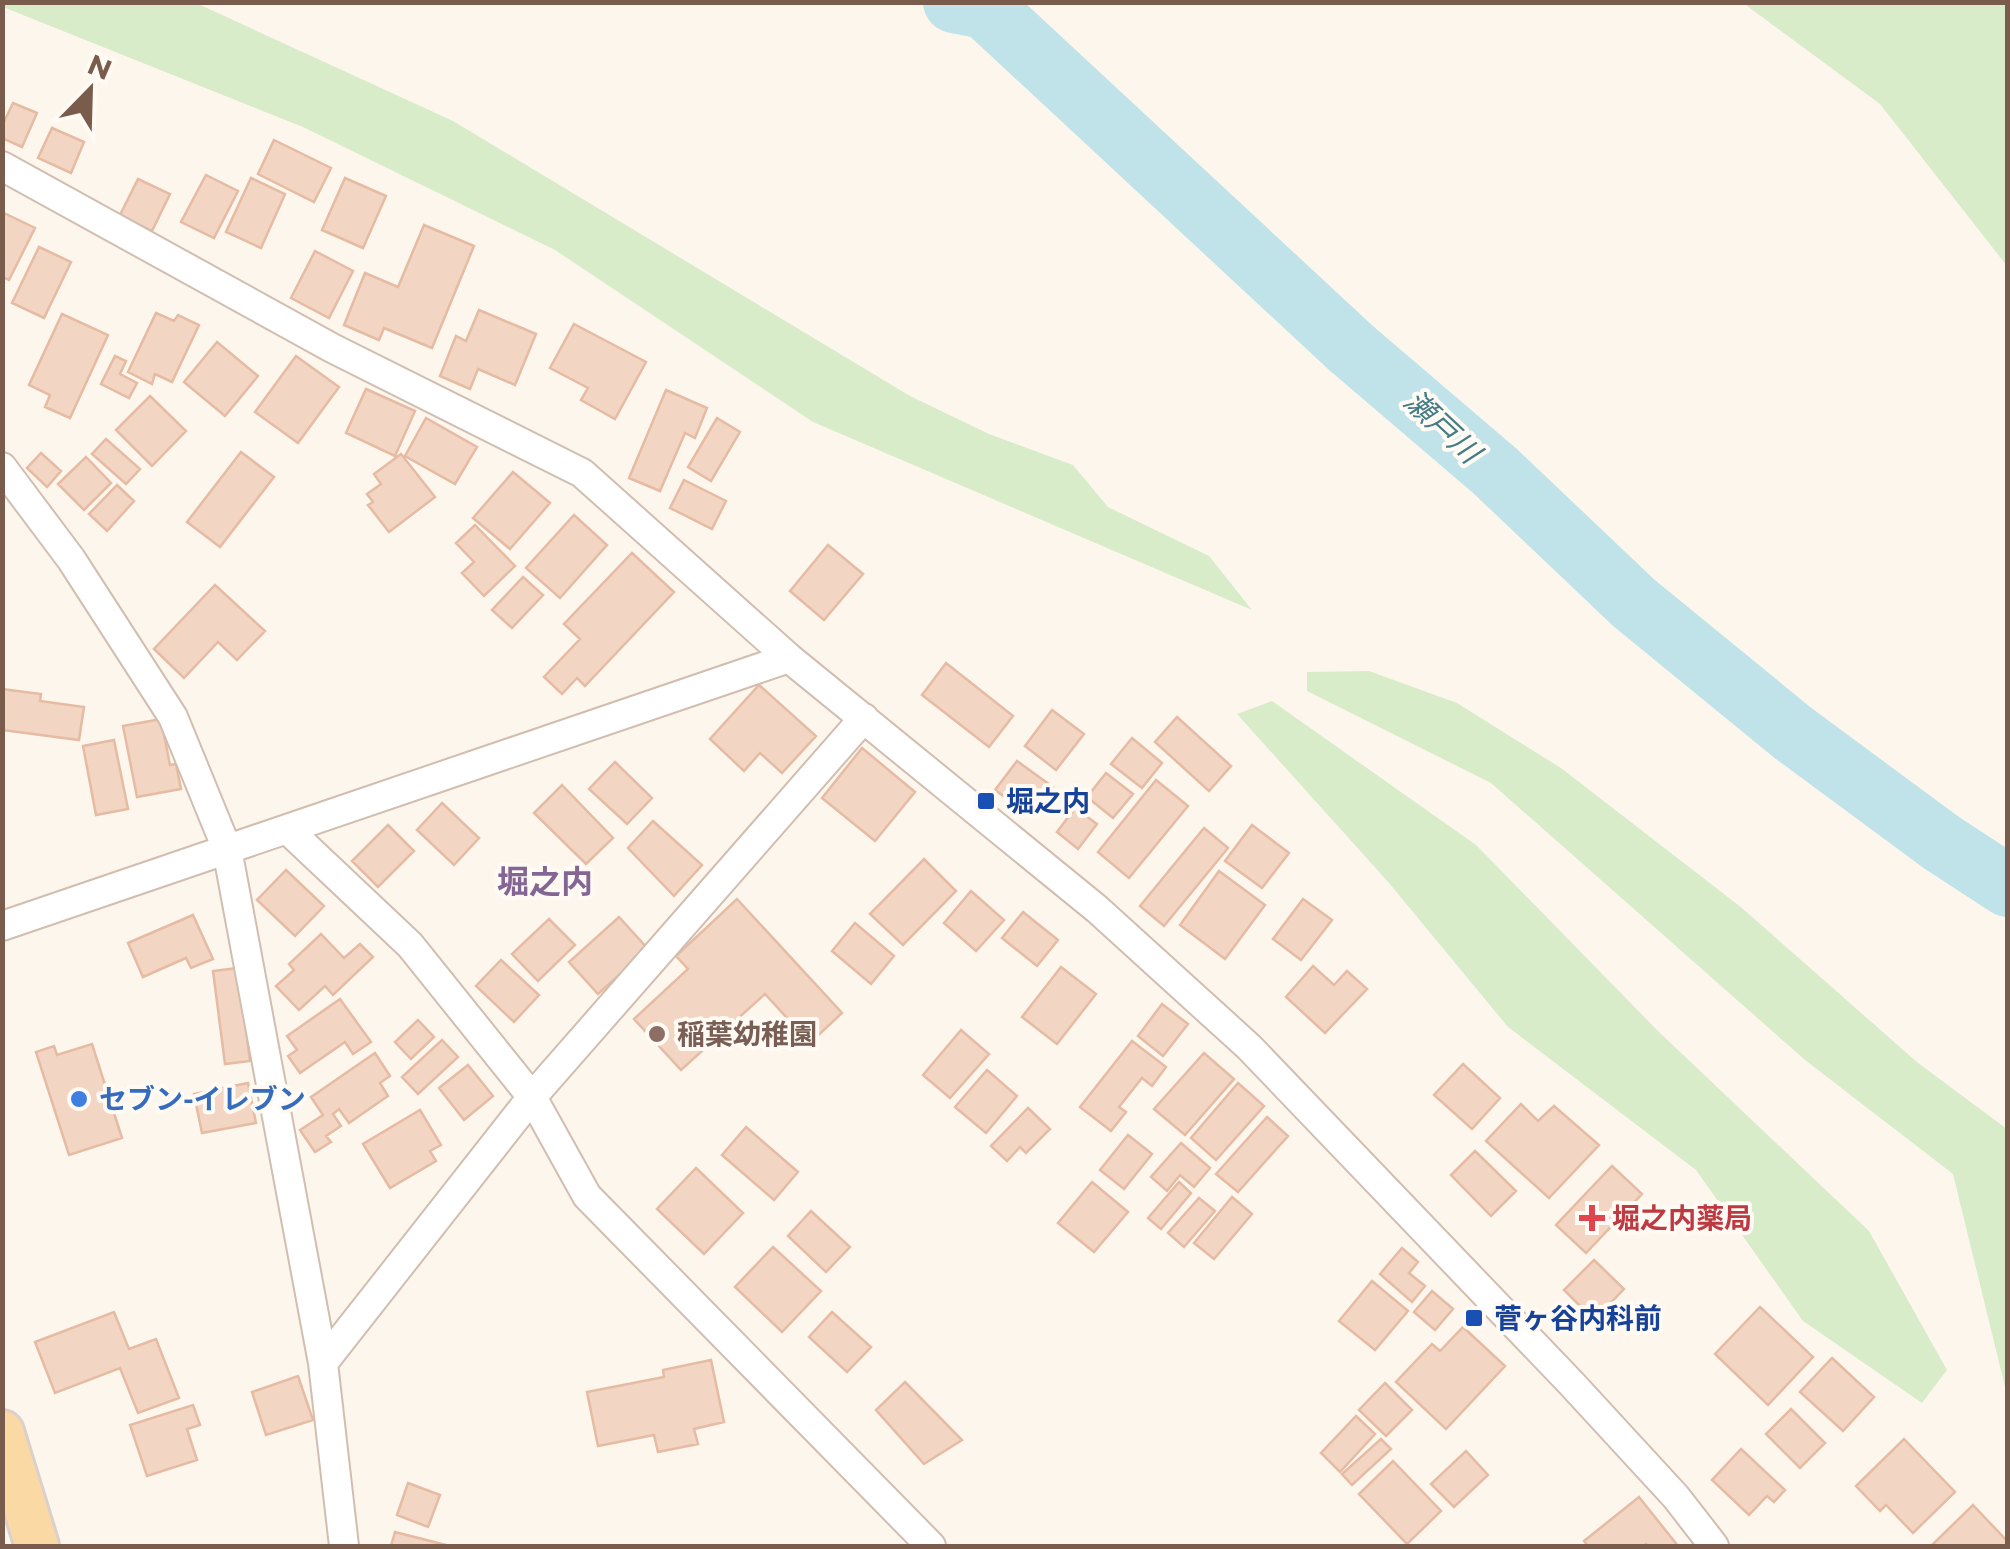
<svg xmlns="http://www.w3.org/2000/svg" width="2010" height="1549" viewBox="0 0 2010 1549" font-family="Montserrat,'Noto Sans JP',sans-serif">
<style>
.green{fill:#d8ecc9}
.lines{fill:none;stroke-linecap:round;stroke-linejoin:round}
.river{stroke:#bfe3e8;stroke-width:62}
.building{fill:#f3d5c3;stroke:#e6bba3;stroke-width:2.5}
.street-casing{stroke:#d1beb0;stroke-width:32}
.primary-casing{stroke:#dad1cd;stroke-width:48}
.street{stroke:#fff;stroke-width:28}
.primary{stroke:#fbd9a5;stroke-width:42}
.transit-dot{fill:#1a4fb4;stroke:#fffaf3;stroke-width:4}
.education-dot{fill:#8d6e63;stroke:#fffaf3;stroke-width:4}
.shop-dot{fill:#3f7fe0;stroke:#fffaf3;stroke-width:4}
.health-dot{fill:#e0444e;stroke:#fffaf3;stroke-width:4}
.labels{text-anchor:middle;stroke-width:8;stroke-linejoin:round;paint-order:stroke}
.transit-label{font-size:28px;font-weight:bold;fill:#164399;stroke:#fffaf3;text-anchor:start}
.education-label{font-size:28px;font-weight:bold;fill:#785e54;stroke:#fffaf3;text-anchor:start}
.shop-label{font-size:28px;font-weight:bold;fill:#366cbe;stroke:#fffaf3;text-anchor:start}
.health-label{font-size:28px;font-weight:bold;fill:#be3a42;stroke:#fffaf3;text-anchor:start}
.water-label{font-size:30px;font-style:italic;fill:#437c86;stroke:#fffaf3}
.quarter-label{font-size:32px;font-weight:bold;fill:#846695;stroke:#fffaf3}
</style>
<rect width="100%" height="100%" fill="#fdf6ec"/>
<path class="green" d="M2 3H196L453 121 910 396 989 434 1073 465 1108 507 1209 556 1252 610 813 422 555 250 303 127 3 7Z
M1743 3H2007V266L1880 104Z
M1369 671 1457 703 1561 768 1742 908 1918 1063 2007 1129V1395L1953 1174 1805 1060 1491 783 1307 691V672Z
M1272 701 1476 845 1659 1032 1869 1231 1947 1370 1922 1403 1803 1321 1696 1170 1508 1027 1389 883 1237 714Z"/>
<g class="lines">
<path class="river" d="M954 2 985 8 1351 348 1495 471 1634 603 1793 733 1942 843 2008 886"/>
</g>
<path class="building" d="M13 103 37 113 22 147 2 138V126Z
M52 128 84 142 71 173 38 158Z
M274 140 331 168 314 202 258 174Z
M206 175 238 191 214 238 181 222Z
M251 178 285 194 261 248 226 232Z
M345 178 386 196 363 248 322 230Z
M138 179 170 194 152 231 120 215Z
M2 212 35 228 9 280 2 277Z
M424 225 474 246 432 348 384 328 379 340 344 325 365 273 398 287Z
M39 247 71 262 44 318 12 303Z
M315 251 353 271 329 318 291 298Z
M479 310 536 334 515 385 478 369 470 389 440 376 456 336 466 341Z
M156 313 174 321 178 315 199 325 172 382 155 374 152 384 128 372Z
M62 314 108 335 70 418 45 407 50 395 29 385Z
M574 324 646 362 615 419 581 400 588 388 550 368Z
M217 342 258 376 225 416 184 382Z
M115 356 126 361 120 374 137 383 129 398 101 384Z
M296 356 339 387 298 443 255 412Z
M366 389 415 411 395 456 346 433Z
M666 390 707 408 695 438 685 433 660 491 629 478Z
M150 396 186 431 152 466 116 430Z
M426 418 477 447 455 484 405 456Z
M717 418 740 432 711 481 688 467Z
M106 439 140 469 126 484 92 454Z
M241 452 274 477 220 547 187 522Z
M41 453 61 471 47 487 27 468Z
M401 454 435 497 389 532 368 505 373 502 367 494 381 484 374 474Z
M86 457 111 483 84 510 58 484Z
M513 472 550 503 510 549 473 518Z
M684 480 726 501 712 529 670 508Z
M117 485 134 501 107 531 89 514Z
M574 515 607 545 560 598 526 568Z
M475 525 515 566 484 596 462 573 474 562 456 543Z
M828 545 863 574 824 620 790 591Z
M632 553 674 592 585 686 577 678 562 694 544 677 580 639 564 624Z
M523 577 543 595 512 628 492 610Z
M215 585 265 631 237 660 218 642 184 678 154 649Z
M946 663 1013 716 989 747 922 695Z
M759 685 816 736 782 773 760 753 744 771 710 739Z
M2 689 41 694 40 701 84 707 79 740 2 730Z
M1052 710 1084 734 1056 770 1025 746Z
M1177 717 1231 766 1209 791 1155 742Z
M161 719 170 765 176 764 181 789 137 797 123 726Z
M1132 738 1162 763 1142 788 1111 764Z
M114 740 128 809 96 815 83 746Z
M862 748 915 792 875 841 822 798Z
M1017 761 1053 787 1031 816 995 790Z
M615 762 652 798 627 824 589 789Z
M1106 773 1133 794 1113 818 1087 797Z
M1156 780 1188 806 1129 878 1098 852Z
M562 785 613 838 586 864 534 813Z
M442 803 479 838 454 865 417 830Z
M1075 808 1097 824 1078 849 1057 832Z
M653 821 702 865 674 896 628 848Z
M388 825 414 851 378 887 352 861Z
M1252 825 1289 853 1262 888 1225 861Z
M1204 828 1228 848 1164 926 1140 906Z
M924 859 956 891 903 945 870 914Z
M286 870 324 906 295 936 257 900Z
M1219 871 1265 905 1225 959 1180 925Z
M971 891 1004 920 976 951 944 923Z
M737 899 842 1013 810 1043 765 994 681 1070 634 1019 688 969 676 956Z
M1303 899 1332 920 1301 960 1273 939Z
M1023 912 1058 940 1037 966 1002 938Z
M193 915 213 959 191 968 186 958 143 977 128 943Z
M619 917 648 949 598 994 569 962Z
M549 919 575 945 538 981 512 954Z
M855 923 894 956 871 984 832 951Z
M321 934 344 958 360 944 373 957 333 995 325 986 299 1010 276 986 294 970 289 964Z
M501 960 539 995 514 1022 476 986Z
M1313 966 1334 985 1347 971 1367 989 1325 1033 1286 997Z
M1061 967 1096 994 1057 1044 1022 1017Z
M238 968 250 1061 225 1064 213 971Z
M340 999 371 1042 353 1054 345 1042 300 1073 288 1056 297 1050 287 1036Z
M1162 1004 1188 1024 1163 1056 1138 1036Z
M418 1020 434 1037 411 1059 395 1042Z
M961 1030 989 1054 950 1098 923 1075Z
M442 1040 458 1057 418 1094 402 1077Z
M1132 1041 1166 1067 1152 1086 1142 1078 1119 1107 1126 1112 1111 1131 1080 1107Z
M92 1044 122 1138 69 1155 36 1052 54 1046 57 1055Z
M375 1053 390 1076 380 1083 388 1096 349 1123 339 1109 333 1114 341 1126 326 1136 331 1142 315 1152 300 1130 323 1115 311 1097Z
M1204 1053 1234 1079 1185 1135 1154 1109Z
M1463 1064 1500 1098 1472 1129 1434 1095Z
M468 1065 493 1096 464 1120 439 1088Z
M987 1070 1017 1096 986 1133 955 1107Z
M248 1083 256 1123 202 1133 194 1094Z
M1238 1083 1264 1106 1216 1160 1191 1138Z
M1521 1104 1538 1121 1554 1106 1599 1145 1549 1198 1486 1141Z
M1028 1108 1050 1129 1026 1153 1020 1147 1007 1161 991 1146Z
M420 1110 441 1145 430 1151 436 1161 390 1188 363 1144Z
M1267 1117 1288 1136 1238 1192 1216 1174Z
M746 1127 798 1172 774 1200 722 1155Z
M1128 1135 1152 1154 1124 1189 1100 1170Z
M1181 1143 1210 1168 1194 1187 1180 1175 1167 1191 1151 1177Z
M1475 1151 1516 1191 1491 1216 1451 1175Z
M1612 1166 1642 1194 1586 1253 1556 1225Z
M696 1168 743 1213 704 1254 657 1209Z
M1092 1182 1128 1212 1094 1252 1058 1223Z
M1179 1182 1191 1193 1161 1229 1148 1218Z
M1232 1197 1252 1214 1214 1259 1194 1243Z
M1199 1198 1215 1211 1184 1247 1168 1233Z
M811 1211 850 1247 826 1272 788 1236Z
M773 1247 821 1291 782 1332 735 1287Z
M1402 1248 1418 1262 1409 1273 1425 1286 1412 1302 1380 1274Z
M1594 1260 1624 1289 1594 1320 1564 1290Z
M1372 1281 1408 1311 1375 1350 1339 1321Z
M1432 1291 1453 1309 1435 1330 1414 1312Z
M1760 1307 1813 1357 1768 1405 1715 1354Z
M114 1312 129 1349 156 1339 179 1398 138 1413 120 1368 55 1393 35 1342Z
M832 1312 871 1347 847 1372 809 1337Z
M1463 1327 1505 1366 1446 1429 1396 1382 1432 1344 1440 1351Z
M1832 1358 1874 1397 1843 1431 1800 1392Z
M711 1360 724 1422 694 1429 698 1444 658 1452 654 1435 598 1446 587 1392 664 1377 663 1370Z
M298 1376 313 1420 266 1435 252 1392Z
M905 1382 962 1440 924 1464 876 1410Z
M1385 1383 1412 1410 1386 1436 1359 1410Z
M193 1405 200 1425 187 1429 197 1460 147 1476 130 1425Z
M1791 1409 1825 1443 1800 1468 1766 1434Z
M1356 1416 1375 1434 1340 1472 1321 1453Z
M1381 1439 1391 1449 1352 1485 1342 1474Z
M1904 1439 1955 1492 1913 1533 1886 1505 1880 1511 1856 1486Z
M1741 1449 1785 1490 1774 1502 1767 1496 1749 1515 1712 1480Z
M1466 1451 1488 1475 1454 1507 1431 1484Z
M1393 1461 1441 1511 1407 1544 1359 1494Z
M408 1483 440 1495 428 1527 397 1515Z
M1639 1497 1678 1546H1648L1646 1544 1643 1546H1588L1584 1541Z
M1973 1505 2008 1542V1546H1931Z
M395 1532 450 1546H391Z"/>
<g class="lines">
<g class="street-casing">
<path id="street" d="M2 166 332 348 582 473 789 658 1097 909 1249 1047 1571 1383 1676 1497 1714 1546
M2 467 71 559 173 717 227 849 323 1363 344 1546
M287 829 410 945 532 1097 587 1196 931 1546
M2 926 789 658
M323 1363 532 1097 864 718"/>
</g>
<g class="primary-casing">
<path id="primary" d="M2 1432 37 1546"/>
</g>
<use href="#street" class="street"/>
<use href="#primary" class="primary"/>
</g>
<g class="transit-dot">
<rect x="976" y="791" width="20" height="20" rx="5"/>
<rect x="1464" y="1308" width="20" height="20" rx="5"/>
</g>
<circle class="education-dot" cx="657" cy="1034" r="10"/>
<circle class="shop-dot" cx="79" cy="1099" r="10"/>
<path class="health-dot" d="M1587 1203h10v10h10v10h-10v10h-10v-10h-10v-10h10z"/>
<g class="labels">
<g class="transit-label">
<text x="1006" y="811">堀之内</text>
<text x="1494" y="1328">菅ヶ谷内科前</text>
</g>
<g class="education-label">
<text x="677" y="1044">稲葉幼稚園</text>
</g>
<g class="shop-label">
<text x="99" y="1109">セブン-イレブン</text>
</g>
<g class="health-label">
<text x="1612" y="1228">堀之内薬局</text>
</g>
<g class="water-label">
<text transform="translate(1442 427) rotate(43)" y="10">瀬戸川</text>
</g>
<g class="quarter-label">
<text x="545" y="893">堀之内</text>
</g>
</g>
<rect width="2010" height="1549" fill="none" stroke="#7a5c4d" stroke-width="10"/>
<g transform="translate(90 90) rotate(23)" stroke="#fffaf3" stroke-width="8" paint-order="stroke">
<path d="M0-8L18 38L0 25L-18 38Z" fill="#7a5c4d"/>
<text y="-15" font-size="28" font-weight="bold" text-anchor="middle" fill="#7a5c4d">N</text>
</g>
</svg>
